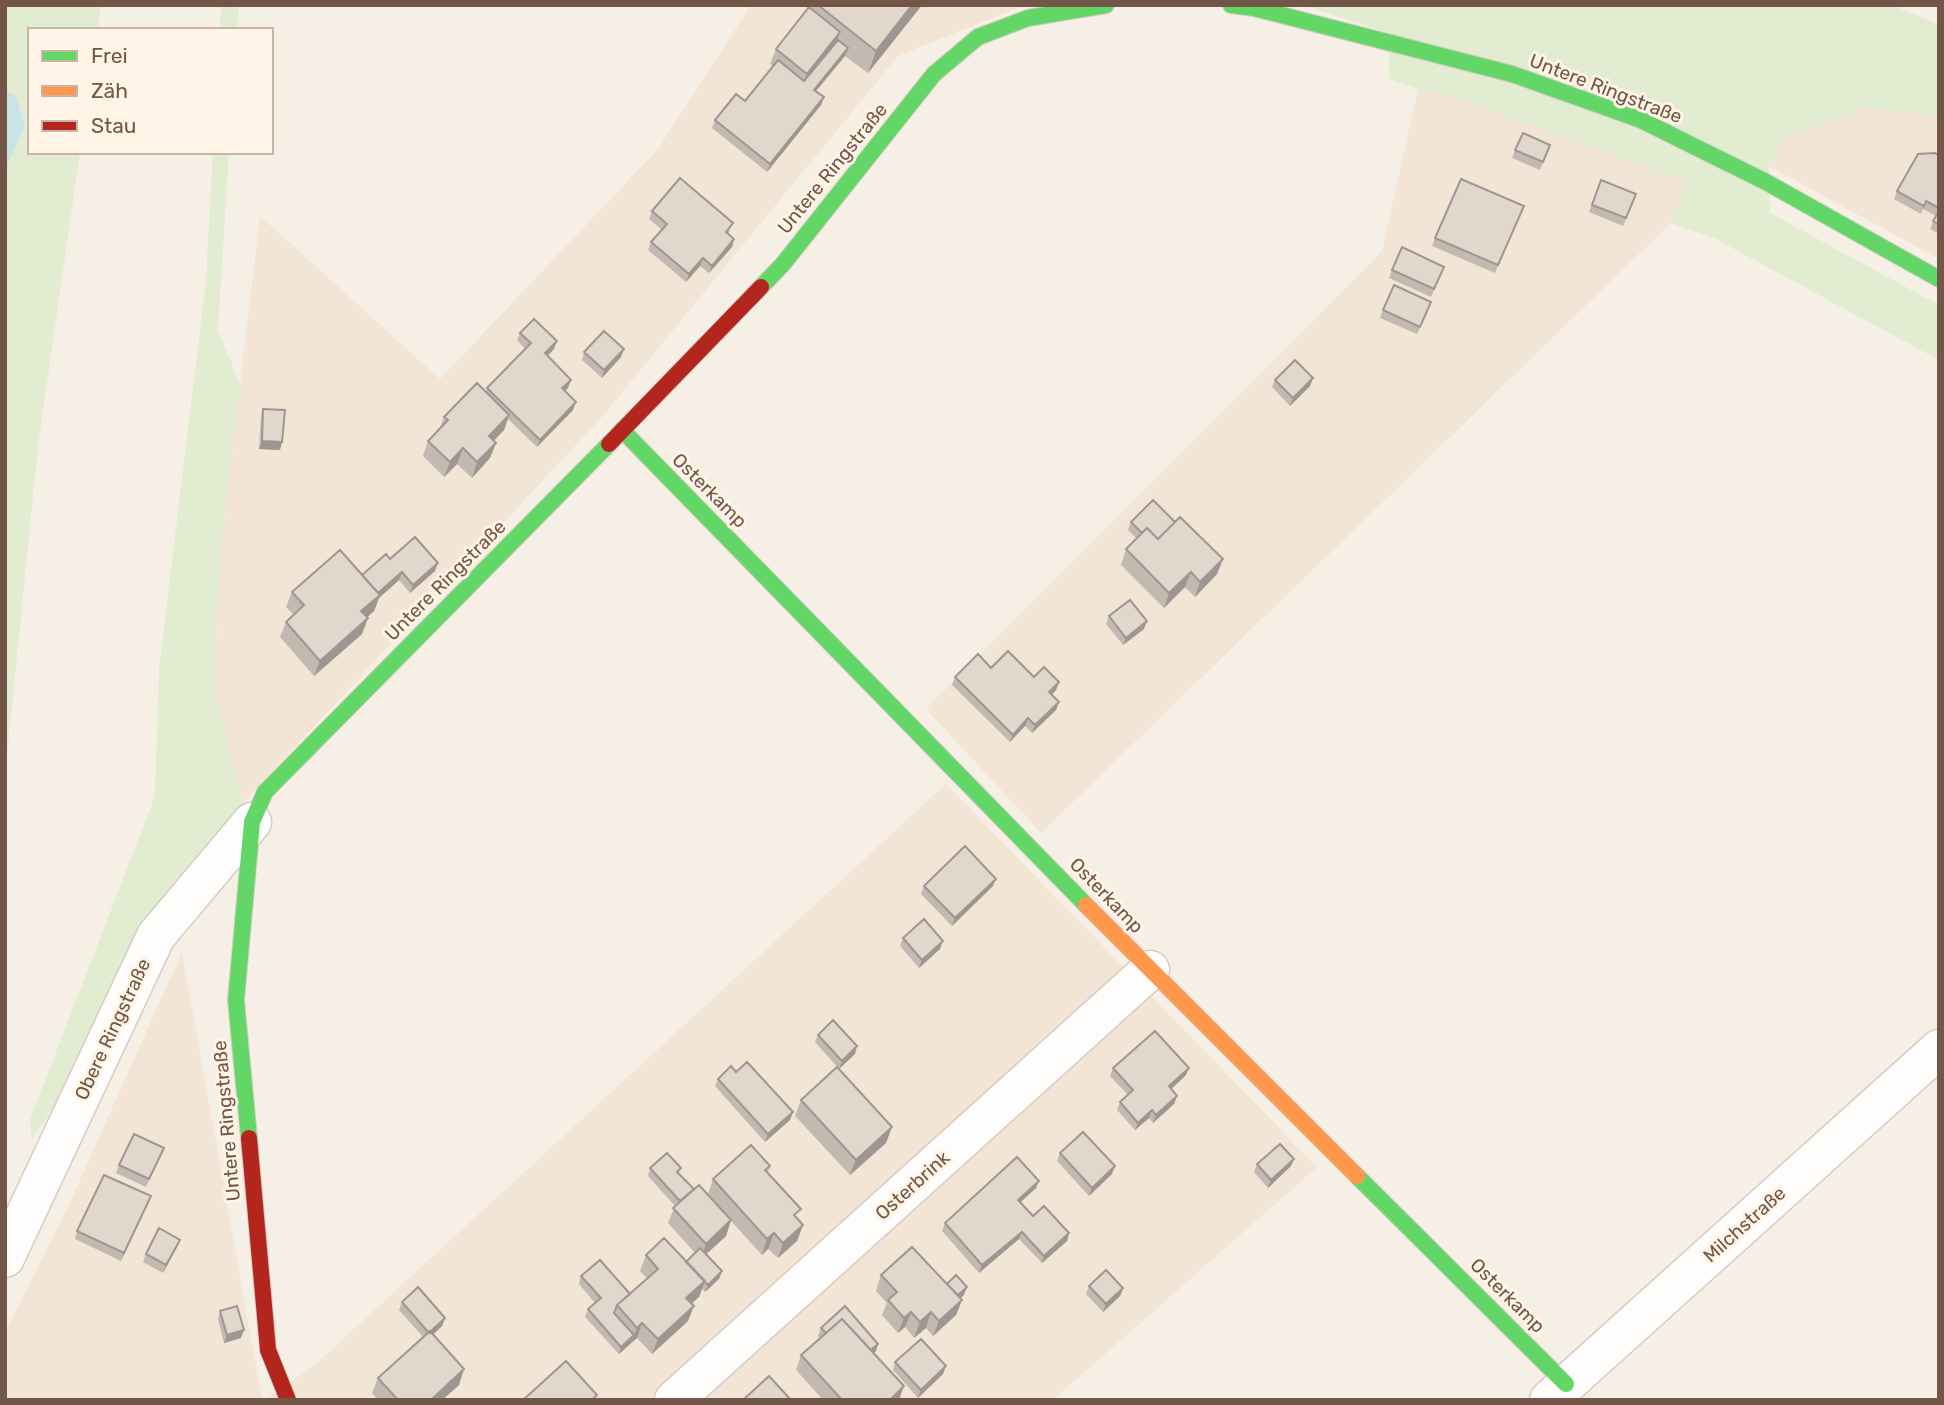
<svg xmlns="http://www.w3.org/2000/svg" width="1944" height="1405" viewBox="0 0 1944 1405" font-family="Rubik,sans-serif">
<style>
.residential{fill:#f2e5d5}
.green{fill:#e1ecd0}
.water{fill:#c8e4e5}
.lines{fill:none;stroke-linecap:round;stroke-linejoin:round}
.street-casing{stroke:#d7ccc4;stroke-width:41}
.fast-casing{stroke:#d6cbc2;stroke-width:18}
.slow-casing{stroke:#d6cbc2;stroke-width:18}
.jam-casing{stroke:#d6cbc2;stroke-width:18}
.street{stroke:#fefdfb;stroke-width:38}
.fast{stroke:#63d668;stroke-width:16}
.slow{stroke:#ff974d;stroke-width:16}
.jam{stroke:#b3261e;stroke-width:16}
.wall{fill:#c2b9b0}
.shaded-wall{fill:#9e9690}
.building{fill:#e2d7cd;stroke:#9e9690;stroke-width:2}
.labels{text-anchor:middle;stroke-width:6;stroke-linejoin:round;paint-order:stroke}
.street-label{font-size:19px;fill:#725647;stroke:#fff4e5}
</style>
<rect width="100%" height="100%" fill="#f6efe5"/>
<path class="residential" d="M751 5H1025L898 56 601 418 242 804 214 684 220 554 260 216 440 379 658 149Z
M1418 89 1463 100 1687 182 1671 223 1041 833 926 709 1382 251Z
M1864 108 1939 116V259L1769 166 1781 140Z
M946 784 1317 1167 1053 1400H265L318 1362Z
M182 952 262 1400H5V1333L71 1200Z"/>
<path class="green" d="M5 5H101L98 30H30V152H80L38 445 5 776V170L25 126 16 96 5 90Z
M221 5H239L237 30H220Z
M1302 5H1892L1939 25V116L1864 108 1781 140 1769 167 1770 213 1939 305V360L1712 237 1671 223 1687 182 1463 100 1418 89 1389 79V33Z
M213 152H229L218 330 240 384 220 553 214 684 242 804 32 1140 30 1120 155 796 159 669 206 280Z"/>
<path class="water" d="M5 90 16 96 25 126 5 170Z"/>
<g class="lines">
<g class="street-casing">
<path id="street" d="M5 1258 156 936 252 822
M674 1400 1150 970
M1549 1400 1939 1049"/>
</g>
<g class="fast-casing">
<path id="fast" d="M1231 5 1254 8 1512 74 1641 120 1766 182 1939 279
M761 287 783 264 934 74 978 37 1028 18 1106 5
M622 430 1086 905
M249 1138 236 1000 252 822 265 792 609 444
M1357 1176 1566 1384"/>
</g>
<g class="slow-casing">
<path id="slow" d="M1086 905 1357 1176"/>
</g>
<g class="jam-casing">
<path id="jam" d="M609 444 761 287
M249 1138 268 1350 288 1400"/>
</g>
<use href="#street" class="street"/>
<use href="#fast" class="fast"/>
<use href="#slow" class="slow"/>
<use href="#jam" class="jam"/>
</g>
<path class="wall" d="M812 5H922L868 73 845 56 816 91 824 97 821 105 767 172 712 128 715 120 745 101 773 66 770 64 776 49 811 9Z
M1515 150 1547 153 1540 170 1512 158Z
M1939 155V234L1930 229 1936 216 1923 209 1921 214 1894 199 1897 191Z
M1601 180 1636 194 1623 226 1589 212Z
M1524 206 1495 273 1432 246 1435 238Z
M652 211 730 230 728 234 734 239 732 247 709 273 700 266 686 282 648 250 651 242 662 230 649 219Z
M1444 267 1431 297 1389 278 1392 270Z
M1383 310H1428L1417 334 1380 318Z
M520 333 554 349 547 356 568 388 565 391 573 410 537 447 508 419 504 430 494 441 496 443 490 458 472 478 457 464 444 477 423 456 428 441 440 428 444 417 486 392 487 388 525 349 517 340Z
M624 349 621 357 602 378 582 360 584 352Z
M1275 380 1310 386 1290 406 1272 387Z
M263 409 280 450 259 449 261 416Z
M1131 522H1175L1223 559 1217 574 1195 597 1185 587 1164 608 1121 565 1126 549 1137 539 1128 530Z
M390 559 435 571 410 593 399 580 379 598 374 611 367 617 368 618 362 634 314 676 280 637 286 622 294 615 286 607 292 592 362 575Z
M1109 616 1144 629 1123 645 1106 624Z
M991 668 1059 682 1056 690 1052 695 1059 702 1056 710 1032 733 1025 726 1010 742 952 685 955 677Z
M924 886H993L952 926 921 894Z
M903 938 940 949 919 968 900 946Z
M818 1035 855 1054 839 1069 815 1042Z
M1113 1068 1186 1075 1171 1089 1177 1096 1174 1104 1153 1123 1149 1118 1135 1130 1117 1110 1120 1102 1128 1095 1110 1076Z
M736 1072 793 1112 790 1120 765 1142 715 1086 718 1079Z
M801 1100 886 1143 850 1175 795 1116Z
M1060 1153 1112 1174 1089 1196 1057 1161Z
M161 1156 146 1187 116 1173 119 1165Z
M1257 1164 1291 1166 1268 1188 1254 1172Z
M770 1166 768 1172 797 1219 803 1225 797 1241 778 1258 768 1249 762 1255 731 1221 726 1236 706 1254 722 1271 719 1279 705 1292 702 1289 699 1297 691 1303 688 1321 652 1354 637 1338 619 1354 585 1317 588 1309 595 1303 579 1284 581 1276 630 1294 647 1278 640 1271 646 1255 686 1262 695 1253 668 1223 675 1206 648 1176 650 1168 679 1174 694 1189 708 1194 713 1179Z
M1036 1188 1021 1202 1033 1216 1069 1233 1067 1241 1042 1263 1019 1239 979 1273 942 1231 945 1223Z
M151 1196 121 1261 75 1239 77 1231Z
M177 1247 163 1273 143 1262 146 1254Z
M881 1275 947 1284 964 1295 960 1298 962 1300 956 1315 933 1336 926 1328 914 1338 905 1327 898 1333 882 1315 887 1303 876 1291Z
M1089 1286 1123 1288 1120 1296 1103 1312 1086 1294Z
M402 1302 445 1318 442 1326 433 1335 459 1385 442 1400H378L372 1393 378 1378 423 1337 399 1310Z
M220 1311 241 1338 224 1343 218 1319Z
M821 1328 876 1351 874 1353 899 1400H823L796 1370 801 1355 820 1338 818 1336Z
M895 1362 943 1374 918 1398 893 1370Z"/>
<path class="shaded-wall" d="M912 5H922L868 73 876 51Z
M840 32 835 47 801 89 807 74Z
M848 48 845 56 811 97 814 90Z
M824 97 821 105 767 172 770 164Z
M734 239 732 247 709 273 712 266Z
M703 258 700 266 686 282 689 274Z
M557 341 554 349 542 361 545 353Z
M624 349 621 357 602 378 604 370Z
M1313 378 1310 386 1290 406 1293 398Z
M571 380 568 388 560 396 562 388Z
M576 402 573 410 537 447 540 440Z
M509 415 504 430 483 451 489 436Z
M262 441 282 442 280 450 259 449Z
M496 443 490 458 472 478 477 462Z
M463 448 457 464 444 477 450 462Z
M1223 559 1217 574 1195 597 1200 582Z
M438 563 435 571 410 593 413 585Z
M402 572 399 580 379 598 374 611 356 627 361 611 373 598Z
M1191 572 1185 587 1164 608 1169 593Z
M368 618 362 634 314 676 320 661Z
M1147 621 1144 629 1123 645 1126 638Z
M1059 682 1056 690 1046 700 1049 692Z
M1059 702 1056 710 1032 733 1035 725Z
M1028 718 1025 726 1010 742 1013 735Z
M996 879 993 886 952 926 955 918Z
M943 941 940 949 919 968 922 960Z
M857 1046 855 1054 839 1069 842 1061Z
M1189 1068 1186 1075 1166 1094 1169 1086Z
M1177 1096 1174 1104 1153 1123 1156 1115Z
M1152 1110 1149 1118 1135 1130 1138 1123Z
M793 1112 790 1120 765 1142 768 1134Z
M892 1127 886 1143 850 1175 856 1160Z
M1294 1159 1291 1166 1268 1188 1271 1180Z
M1115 1166 1112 1174 1089 1196 1092 1188Z
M1039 1181 1036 1188 1015 1207 1018 1200Z
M151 1196 148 1204 121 1261 124 1253Z
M731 1220 726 1236 701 1259 706 1244Z
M803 1225 797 1241 778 1258 783 1243Z
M1022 1232 1019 1239 979 1273 982 1265Z
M774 1233 768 1249 762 1255 767 1239Z
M1069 1233 1067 1241 1042 1263 1044 1256Z
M180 1240 177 1247 163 1273 166 1265Z
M722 1271 719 1279 705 1292 708 1285Z
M705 1281 699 1297 681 1313 686 1298Z
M967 1287 964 1295 955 1303 958 1295Z
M1123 1288 1120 1296 1103 1312 1106 1304Z
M962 1300 956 1315 933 1336 939 1321Z
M694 1306 688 1321 652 1354 658 1339Z
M911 1312 905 1327 898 1333 904 1318Z
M931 1312 926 1328 914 1338 920 1322Z
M445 1318 442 1326 426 1341 429 1333Z
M642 1323 637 1338 631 1343 637 1328Z
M244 1330 241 1338 224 1343 227 1335Z
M634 1335 631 1343 619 1354 621 1347Z
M878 1344 876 1351 863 1363 866 1355Z
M946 1366 943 1374 918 1398 921 1390Z
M464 1369 459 1385 442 1400H431Z
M904 1386 899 1400H891L892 1398Z"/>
<path class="building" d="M818 5H912L876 51Z
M809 7 840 32 807 74 776 49Z
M838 40 848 48 814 90 824 97 770 164 715 120 736 94 745 101 778 60 804 81Z
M1523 133 1550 145 1543 162 1515 150Z
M1935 153 1939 155V208L1926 201 1924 206 1897 191 1918 154Z
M680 178 733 223 726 232 734 239 712 266 703 258 689 274 651 242 667 224 652 211Z
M1461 179 1524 206 1498 265 1435 238Z
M1601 180 1636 194 1626 218 1592 205Z
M1939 211V225L1933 221Z
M1402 247 1444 267 1434 289 1392 270Z
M1394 285 1431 302 1420 327 1383 310Z
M534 319 557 341 545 353 571 380 562 388 576 402 540 440 487 388 531 343 520 333Z
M604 331 624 349 604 370 584 352Z
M1295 360 1313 378 1293 398 1275 380Z
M477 383 509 415 489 436 496 443 477 462 463 448 450 462 428 441 448 420 444 417Z
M263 409 285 410 282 442 262 441Z
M1153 500 1175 522 1158 539 1147 528 1142 533 1131 522Z
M1180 517 1223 559 1200 582 1191 572 1169 593 1126 549 1147 528 1158 539Z
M415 537 438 563 413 585 402 572 378 593 362 575 386 554 390 559Z
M340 550 380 595 361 611 368 618 320 661 286 622 304 605 292 592Z
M1130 600 1147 621 1126 638 1109 616Z
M1008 651 1034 677 1044 667 1059 682 1049 692 1059 702 1035 725 1028 718 1013 735 955 677 978 654 991 668Z
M965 846 996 879 955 918 924 886Z
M924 919 943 941 922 960 903 938Z
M833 1020 857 1046 842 1061 818 1035Z
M1155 1031 1189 1068 1169 1086 1177 1096 1156 1115 1152 1110 1138 1123 1120 1102 1133 1090 1113 1068Z
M747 1062 793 1112 768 1134 718 1079 731 1066 736 1072Z
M837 1067 892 1127 856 1160 801 1100Z
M1083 1132 1115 1166 1092 1188 1060 1153Z
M134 1134 164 1148 149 1179 119 1165Z
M1280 1144 1294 1159 1271 1180 1257 1164Z
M751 1145 770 1166 765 1170 801 1209 794 1215 803 1225 783 1243 774 1233 767 1239 713 1179Z
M667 1153 681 1168 677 1172 694 1189 680 1201 650 1168Z
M1017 1157 1039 1181 1018 1200 1033 1216 1044 1206 1069 1233 1044 1256 1022 1232 982 1265 945 1223Z
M104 1175 151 1196 124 1253 77 1231Z
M699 1185 731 1220 706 1244 673 1208Z
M159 1228 180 1240 166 1265 146 1254Z
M664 1238 705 1281 686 1298 694 1306 658 1339 642 1323 637 1328 617 1305 658 1269 646 1255Z
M912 1247 962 1300 939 1321 931 1312 920 1322 911 1312 904 1318 888 1300 897 1292 881 1275Z
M700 1248 722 1271 708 1285 686 1262Z
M600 1260 630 1294 617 1305 614 1313 634 1335 621 1347 588 1309 601 1298 581 1276Z
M1106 1270 1123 1288 1106 1304 1089 1286Z
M956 1275 967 1287 958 1295 947 1284Z
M418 1287 445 1318 429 1333 402 1302Z
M237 1306 244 1330 227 1335 220 1311Z
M845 1306 878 1344 871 1350 842 1319 826 1333 821 1328Z
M842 1319 904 1386 892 1398 893 1400H842L801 1355Z
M430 1331 464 1369 431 1400H398L378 1378Z
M921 1339 946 1366 921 1390 895 1362Z
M566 1361 597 1395 592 1400H523Z
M769 1376 791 1400H743Z"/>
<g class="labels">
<g class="street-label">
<text transform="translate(1606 88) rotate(21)" y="7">Untere Ringstraße</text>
<text transform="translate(832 168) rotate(-51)" y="7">Untere Ringstraße</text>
<text transform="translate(710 490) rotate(45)" y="7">Osterkamp</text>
<text transform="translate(445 580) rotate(-45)" y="7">Untere Ringstraße</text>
<text transform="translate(1107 895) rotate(46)" y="7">Osterkamp</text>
<text transform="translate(112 1029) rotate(-65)" y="7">Obere Ringstraße</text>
<text transform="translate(226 1121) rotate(-95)" y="7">Untere Ringstraße</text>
<text transform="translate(912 1185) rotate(-42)" y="7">Osterbrink</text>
<text transform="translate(1744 1224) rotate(-42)" y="7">Milchstraße</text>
<text transform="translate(1508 1295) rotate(45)" y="7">Osterkamp</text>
</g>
</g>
<rect width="1944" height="1405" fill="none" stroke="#725647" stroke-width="14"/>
<rect x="28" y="28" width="245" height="126" fill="#fff4e5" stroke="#c7b5a6" stroke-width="2"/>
<rect x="42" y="51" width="35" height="10" fill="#63d668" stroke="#c7b5a6" stroke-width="2"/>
<text x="91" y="63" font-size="21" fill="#725647">Frei</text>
<rect x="42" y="86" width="35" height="10" fill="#ff974d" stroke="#c7b5a6" stroke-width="2"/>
<text x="91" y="98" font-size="21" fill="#725647">Zäh</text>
<rect x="42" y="121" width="35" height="10" fill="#b3261e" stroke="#c7b5a6" stroke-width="2"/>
<text x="91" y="133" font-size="21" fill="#725647">Stau</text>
</svg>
